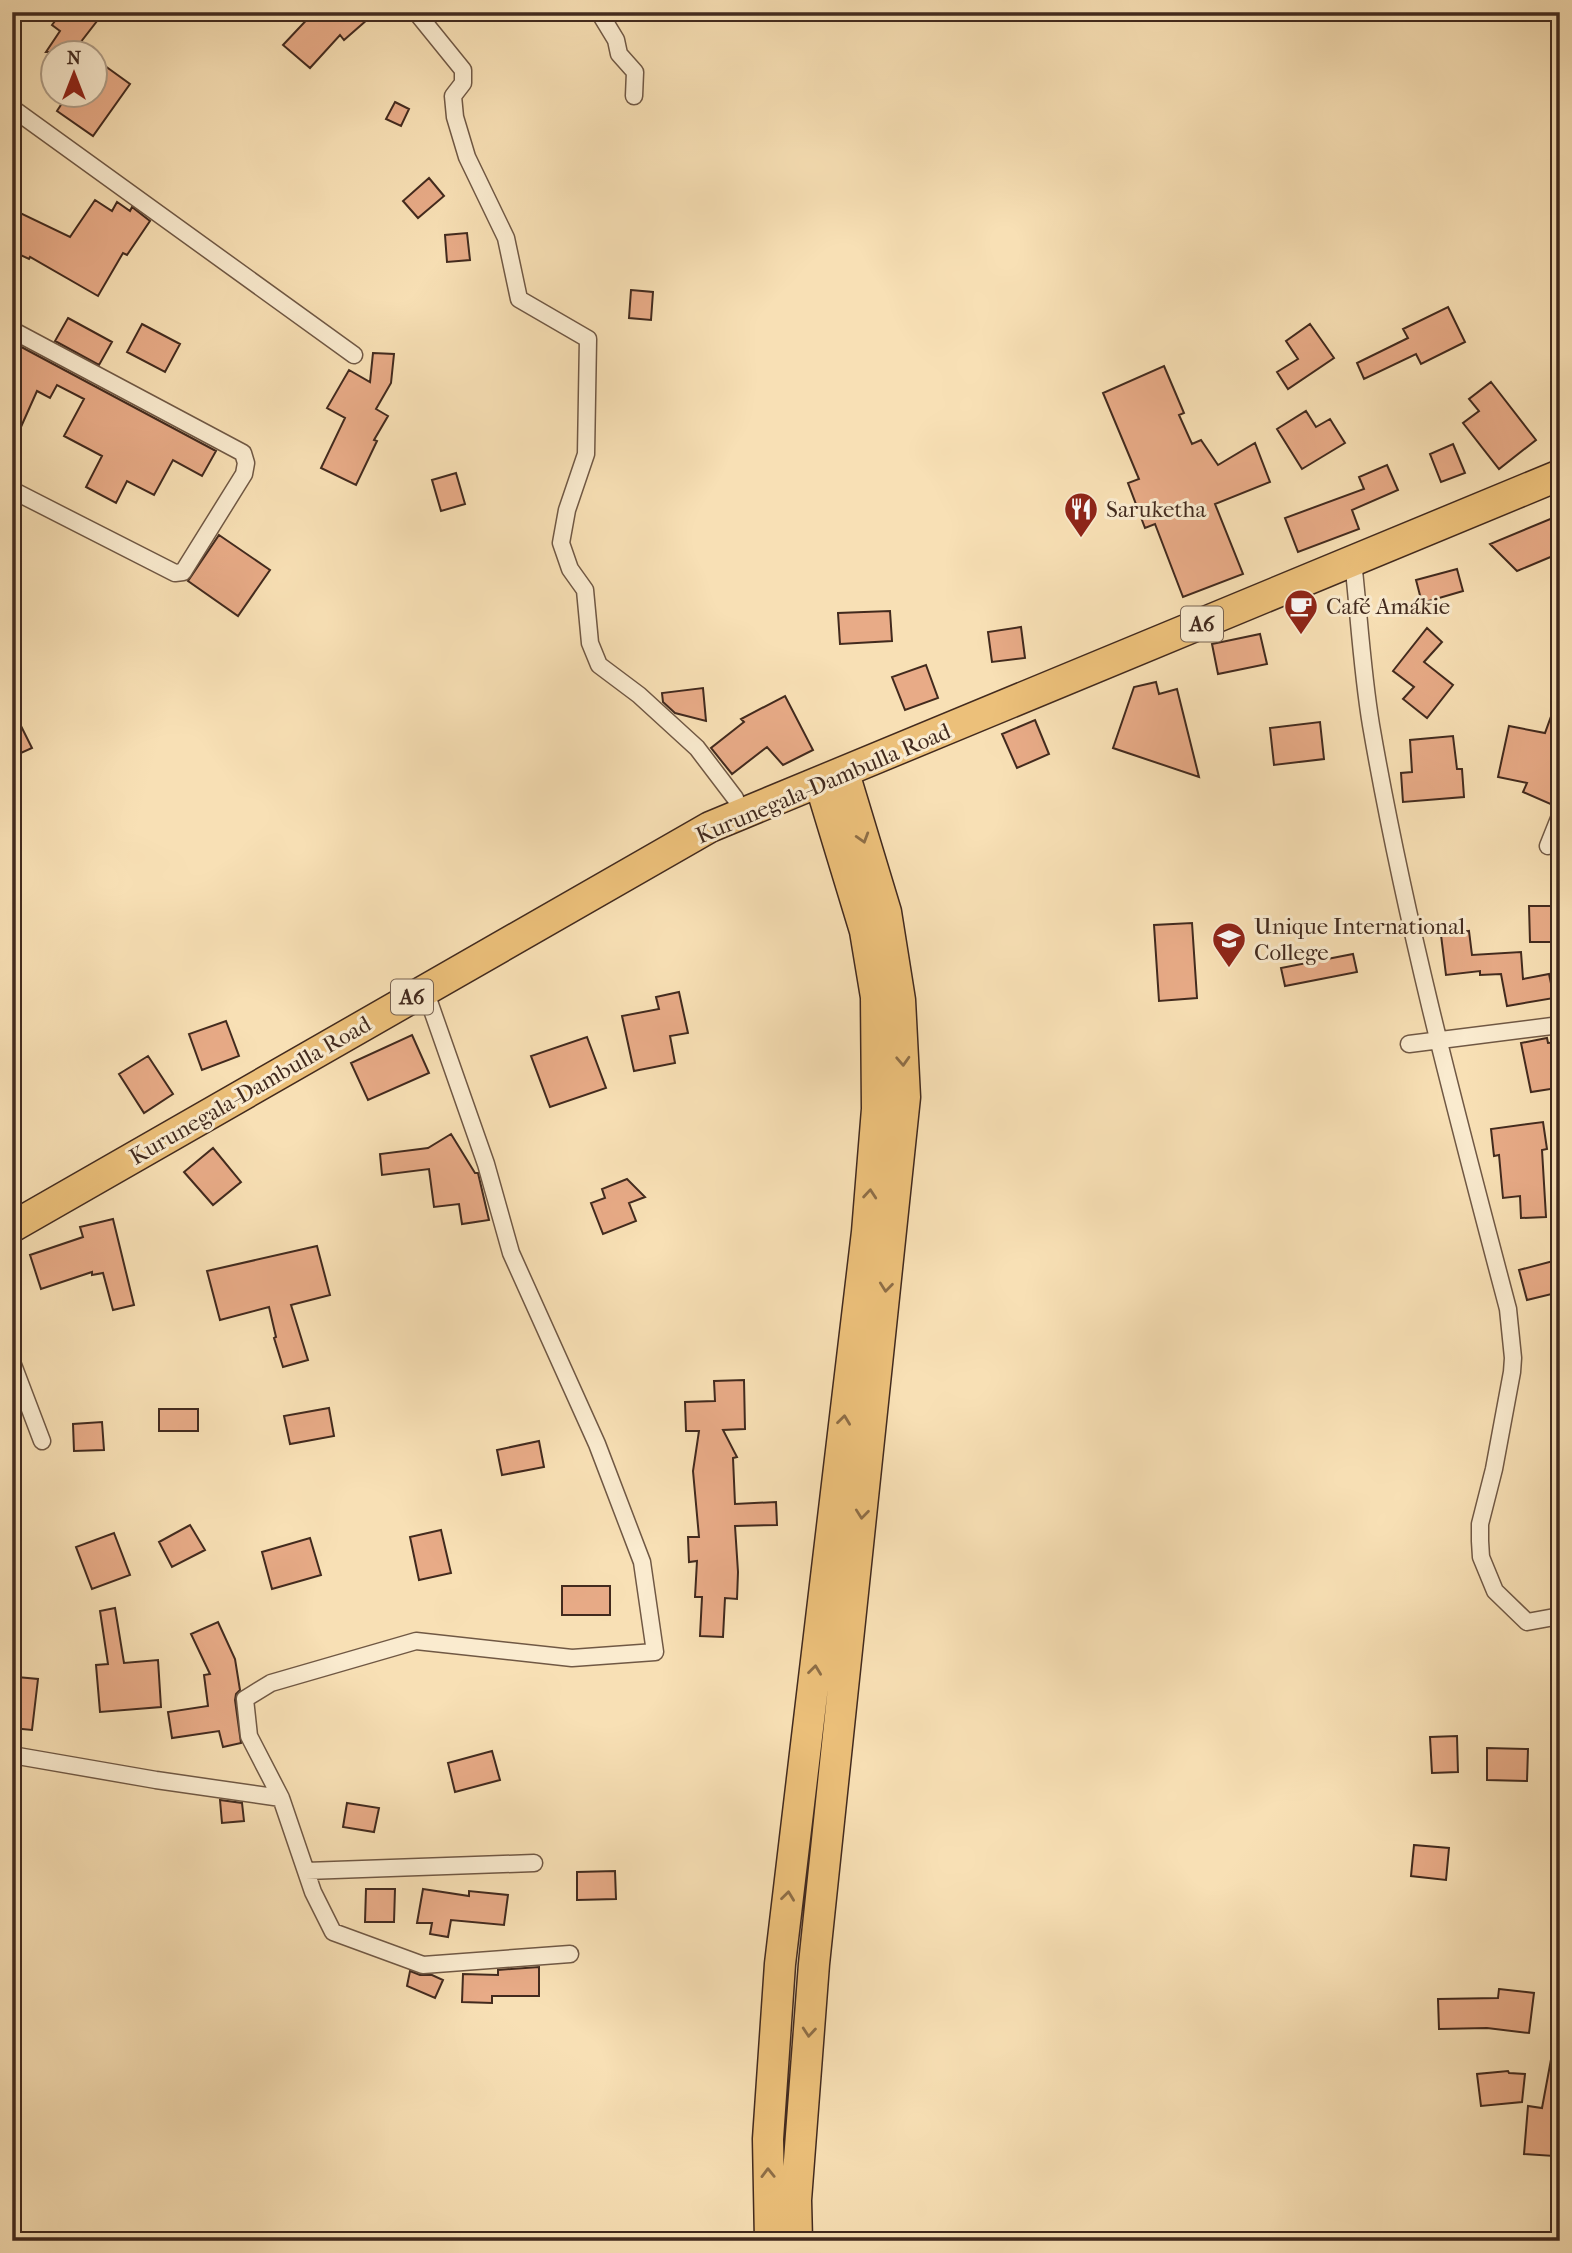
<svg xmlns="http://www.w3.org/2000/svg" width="1572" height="2253" viewBox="0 0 1572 2253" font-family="'IM FELL French Canon',serif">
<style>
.building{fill:#e8ab87;stroke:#422a1e;stroke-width:2}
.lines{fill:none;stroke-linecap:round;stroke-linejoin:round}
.street-casing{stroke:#705844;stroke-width:19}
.highway-casing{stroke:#422a1e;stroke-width:33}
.street{stroke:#faebcf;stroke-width:16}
.highway{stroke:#ecc07a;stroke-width:30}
.oneway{stroke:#8e6e47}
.labels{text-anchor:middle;stroke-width:6;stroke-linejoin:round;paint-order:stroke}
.shield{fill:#faebcf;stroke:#796453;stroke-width:2}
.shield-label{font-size:21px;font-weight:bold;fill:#422a1e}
.poi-label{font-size:23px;fill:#422a1e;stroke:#faebcf;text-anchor:start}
.street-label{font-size:23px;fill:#422a1e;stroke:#faebcf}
</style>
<rect width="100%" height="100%" fill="#f8e0b5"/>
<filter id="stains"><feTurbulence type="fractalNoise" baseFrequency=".00286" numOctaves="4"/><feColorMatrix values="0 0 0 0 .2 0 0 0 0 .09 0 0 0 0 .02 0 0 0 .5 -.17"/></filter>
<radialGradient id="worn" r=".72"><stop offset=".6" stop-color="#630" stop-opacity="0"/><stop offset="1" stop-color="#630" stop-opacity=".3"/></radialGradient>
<path class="building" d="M62 12H104L73 52H46L60 31 52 25Z
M314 12H376L344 40 340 35 310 68 283 45Z
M94 58 130 84 93 136 57 111 68 94H94Z
M395 102 409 109 401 126 386 119Z
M429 178 444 196 418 218 403 201Z
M95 200 112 211 117 202 130 211 132 207 150 221 127 255 123 253 98 296 30 257 29 259 12 251V209L70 237Z
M467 233 470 260 447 262 445 235Z
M631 290 653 292 651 320 629 318Z
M1448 307 1465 342 1421 364 1416 354 1364 379 1357 363 1408 338 1403 329Z
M68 318 112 342 99 365 55 341Z
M142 324 180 344 165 372 127 352Z
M1310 324 1334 358 1288 389 1277 372 1298 359 1286 341Z
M12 342 216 451 202 476 173 460 154 495 127 481 116 503 86 487 102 456 64 436 84 399 57 385 50 398 37 391 12 447Z
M373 353 394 354 391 383 376 409 388 416 374 440 377 441 356 485 321 468 345 418 327 408 349 370 370 382Z
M1164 366 1184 413 1179 415 1192 444 1201 440 1218 465 1255 443 1270 482 1215 504 1243 574 1183 597 1155 524 1145 528 1128 483 1139 479 1103 393Z
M1491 382 1536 440 1499 469 1463 423 1479 411 1469 399Z
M1306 411 1316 427 1330 419 1345 443 1302 469 1277 429Z
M1453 444 1465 473 1441 482 1430 454Z
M1387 465 1398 490 1352 510 1359 529 1298 552 1285 518 1364 489 1359 477Z
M456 473 465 504 441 511 432 480Z
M1560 515V553L1517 571 1490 544Z
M219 535 270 570 238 616 188 581Z
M1457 569 1463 591 1422 603 1416 580Z
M890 611 892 641 840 644 838 613Z
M1021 627 1025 658 992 662 988 632Z
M1427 628 1442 642 1424 662 1453 685 1427 718 1403 699 1414 687 1393 671Z
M1260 634 1267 664 1218 674 1212 644Z
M926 665 938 698 905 710 892 677Z
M1156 682 1159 694 1177 689 1199 777 1113 748 1134 687Z
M703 688 706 721 675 713 663 702 662 693Z
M785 696 813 750 783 765 767 747 732 774 711 748 744 722 741 719Z
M1558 697H1560V794L1555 806 1523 792 1527 783 1498 777 1509 726 1545 733Z
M12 708 32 748 12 757Z
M1035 720 1049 754 1017 768 1002 734Z
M1320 722 1324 759 1274 765 1270 728Z
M1453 736 1457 769H1462L1464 797 1403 802 1401 773 1412 772 1410 740Z
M1529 906H1555L1556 942H1530Z
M1192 923 1197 998 1159 1001 1154 925Z
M1469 931 1472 955 1521 952 1523 979 1549 974 1554 998 1507 1006 1501 974 1480 975V971L1446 975 1441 935Z
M1353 954 1357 972 1285 986 1281 968Z
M679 992 688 1033 670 1036 675 1063 634 1071 622 1016 659 1009 656 997Z
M226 1021 239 1056 202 1070 189 1034Z
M412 1035 429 1073 368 1100 351 1063Z
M587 1037 606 1088 550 1107 531 1056Z
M1547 1038 1548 1043 1560 1042V1084L1556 1085 1557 1088 1531 1092 1521 1043Z
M148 1056 173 1094 144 1113 119 1074Z
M1543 1122 1547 1149 1542 1150 1546 1217 1521 1218 1520 1196 1503 1198 1499 1155 1494 1156 1491 1129Z
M451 1134 475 1173H478L489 1220 462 1224 459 1204 434 1207 429 1169 382 1175 380 1154 428 1148Z
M213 1148 241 1182 213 1205 184 1172Z
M627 1179 645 1197 629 1203 636 1221 603 1234 591 1203 605 1198 602 1189Z
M113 1219 134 1305 113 1310 103 1273 92 1275V1272L41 1289 30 1255 83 1237 80 1227Z
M317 1246 330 1295 291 1305 308 1360 283 1367 274 1338 276 1337 269 1307 220 1320 207 1271Z
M1557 1260 1560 1271V1292L1527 1300 1519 1270Z
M744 1380 745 1429 723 1430 737 1457 733 1458 735 1504 776 1502 777 1525 735 1526 738 1572 737 1599 725 1598 723 1637 700 1636 702 1597H695L697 1561 689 1562 688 1537H699L693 1471 699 1431H686L685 1402 715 1401 714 1381Z
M329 1408 334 1436 290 1444 284 1416Z
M159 1409H198V1431H159Z
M102 1422 104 1450 74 1451 73 1424Z
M539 1441 544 1467 502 1475 497 1450Z
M190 1525 205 1550 172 1567 159 1542Z
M441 1530 451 1573 419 1580 410 1537Z
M114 1533 130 1575 92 1589 76 1547Z
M310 1538 321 1575 272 1589 262 1552Z
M562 1586H610V1615H562Z
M115 1608 124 1663 158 1660 161 1707 100 1712 96 1665 108 1664 100 1611Z
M218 1622 235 1659 240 1690 236 1694 235 1700 241 1743 223 1747 219 1731 172 1738 168 1712 208 1706 204 1675 210 1674 191 1634Z
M17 1677 38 1679 32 1730 12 1728Z
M1457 1736 1458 1772 1432 1773 1430 1737Z
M1487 1748 1528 1749 1527 1781 1487 1780Z
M492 1751 500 1780 455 1792 448 1763Z
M220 1800 242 1803 244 1821 222 1823Z
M347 1803 379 1808 374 1832 343 1827Z
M1414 1845 1449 1848 1446 1880 1411 1876Z
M615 1871 616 1899 577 1900V1872Z
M366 1889H395L394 1922H365Z
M423 1889 469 1896V1891L508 1895 504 1925 451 1920 448 1937 430 1934 432 1923H417Z
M539 1967V1996H492V2003L462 2002 463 1974 498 1975V1970Z
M410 1971 420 1975H432L443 1980 435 1998 407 1986Z
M1499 1989 1534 1993 1529 2033 1487 2028 1439 2029 1438 1999 1498 1998Z
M1552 2054 1560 2055V2104H1557L1554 2156 1524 2154 1528 2106 1542 2108Z
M1508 2071 1509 2073 1525 2074 1522 2102 1481 2106 1477 2074Z"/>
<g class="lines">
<g class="street-casing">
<path id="street" d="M416 12 463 70V83L453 96 455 117 467 157 506 238 519 299 588 339 586 454 567 510 561 543 570 569 585 590 590 643 599 665 639 695 697 748 735 798
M599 12 616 40 619 54 635 72 634 96
M12 108 354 355
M12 330 243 453 246 463 244 474 183 572 175 573 12 490
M1353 561C1359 615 1362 671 1371 725 1405 922 1457 1116 1508 1309L1513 1358 1512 1372 1494 1469 1480 1524V1541L1481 1557 1495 1591 1527 1622 1560 1616
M1548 846 1560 816
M1409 1044 1560 1025
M12 1362 42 1441
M12 1755 156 1780 281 1798 313 1892 333 1932 423 1965 570 1954
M281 1798 249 1736 245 1699 271 1683 416 1641 572 1658 655 1652 642 1562 597 1444 511 1253 486 1164 425 990
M306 1871 534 1863"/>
</g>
<g class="highway-casing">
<path id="highway" d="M12 1227 710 827 1560 475
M770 2241 768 2139 780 1964 867 1232 877 1109 876 997 865 931 820 783
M797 2241 796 2200 814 1964 905 1097 900 1000 886 912 844 773"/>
</g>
<use href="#street" class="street"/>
<use href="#highway" class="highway"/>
</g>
<defs><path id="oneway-chevron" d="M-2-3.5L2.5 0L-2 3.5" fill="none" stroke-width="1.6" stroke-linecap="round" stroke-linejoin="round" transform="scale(1.75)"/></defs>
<g class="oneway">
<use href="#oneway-chevron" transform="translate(863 838) rotate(73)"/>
<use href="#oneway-chevron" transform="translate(903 1061) rotate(87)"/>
<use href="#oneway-chevron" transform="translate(870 1194) rotate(-85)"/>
<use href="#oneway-chevron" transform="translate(886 1287) rotate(96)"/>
<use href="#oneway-chevron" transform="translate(844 1420) rotate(-83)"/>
<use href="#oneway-chevron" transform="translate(862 1514) rotate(96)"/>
<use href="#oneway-chevron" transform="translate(815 1670) rotate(-83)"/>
<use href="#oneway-chevron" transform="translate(788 1896) rotate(-83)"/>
<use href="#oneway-chevron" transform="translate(809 2032) rotate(95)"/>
<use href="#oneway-chevron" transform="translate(768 2173) rotate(-91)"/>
</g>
<defs>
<g id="restaurant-pin" transform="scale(1.75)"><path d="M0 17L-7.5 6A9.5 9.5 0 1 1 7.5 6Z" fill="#8f2418" stroke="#faebcf"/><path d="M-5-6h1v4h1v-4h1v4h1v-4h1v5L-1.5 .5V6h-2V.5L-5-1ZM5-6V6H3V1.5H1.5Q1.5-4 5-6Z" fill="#fff"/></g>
<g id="cafe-pin" transform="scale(1.75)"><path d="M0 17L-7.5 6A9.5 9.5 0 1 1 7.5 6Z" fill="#8f2418" stroke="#faebcf"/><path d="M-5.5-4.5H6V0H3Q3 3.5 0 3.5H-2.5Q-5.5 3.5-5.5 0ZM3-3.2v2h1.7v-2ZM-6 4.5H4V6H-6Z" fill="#fff"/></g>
<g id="school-pin" transform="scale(1.75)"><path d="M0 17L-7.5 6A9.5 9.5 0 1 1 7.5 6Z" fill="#8f2418" stroke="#faebcf"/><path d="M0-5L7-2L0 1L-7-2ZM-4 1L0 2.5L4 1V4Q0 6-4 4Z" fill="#fff"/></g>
</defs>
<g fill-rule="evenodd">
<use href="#restaurant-pin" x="1081" y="509"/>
<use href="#cafe-pin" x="1301" y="606"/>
<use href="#school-pin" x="1229" y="939"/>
</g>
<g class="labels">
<g class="shield">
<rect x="1181" y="606.5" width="42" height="35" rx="5"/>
<rect x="391" y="979.5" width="42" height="35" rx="5"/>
</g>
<g class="shield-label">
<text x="1202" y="631">A6</text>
<text x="412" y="1004">A6</text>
</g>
<g class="poi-label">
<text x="1106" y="517">Saruketha</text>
<text x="1326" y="614">Café Amákie</text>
<text x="1254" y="934">Unique International<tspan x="1254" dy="26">College</tspan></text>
</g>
<g class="street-label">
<text transform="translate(823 783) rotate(-23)" y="8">Kurunegala-Dambulla Road</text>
<text transform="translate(250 1090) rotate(-30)" y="8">Kurunegala-Dambulla Road</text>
</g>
</g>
<rect width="1572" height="2253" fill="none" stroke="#f8e0b5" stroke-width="42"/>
<rect x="14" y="14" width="1544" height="2225" fill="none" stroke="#422a1e" stroke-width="3.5"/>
<rect x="21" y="21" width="1530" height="2211" fill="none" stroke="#422a1e" stroke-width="2"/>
<g transform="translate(74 74)"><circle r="33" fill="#faebcf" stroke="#b09e88" stroke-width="2"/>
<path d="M0-5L12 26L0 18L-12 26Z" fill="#8f2418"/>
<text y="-10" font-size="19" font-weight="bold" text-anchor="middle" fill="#422a1e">N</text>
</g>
<rect width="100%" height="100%" filter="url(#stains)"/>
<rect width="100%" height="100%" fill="url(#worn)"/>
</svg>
